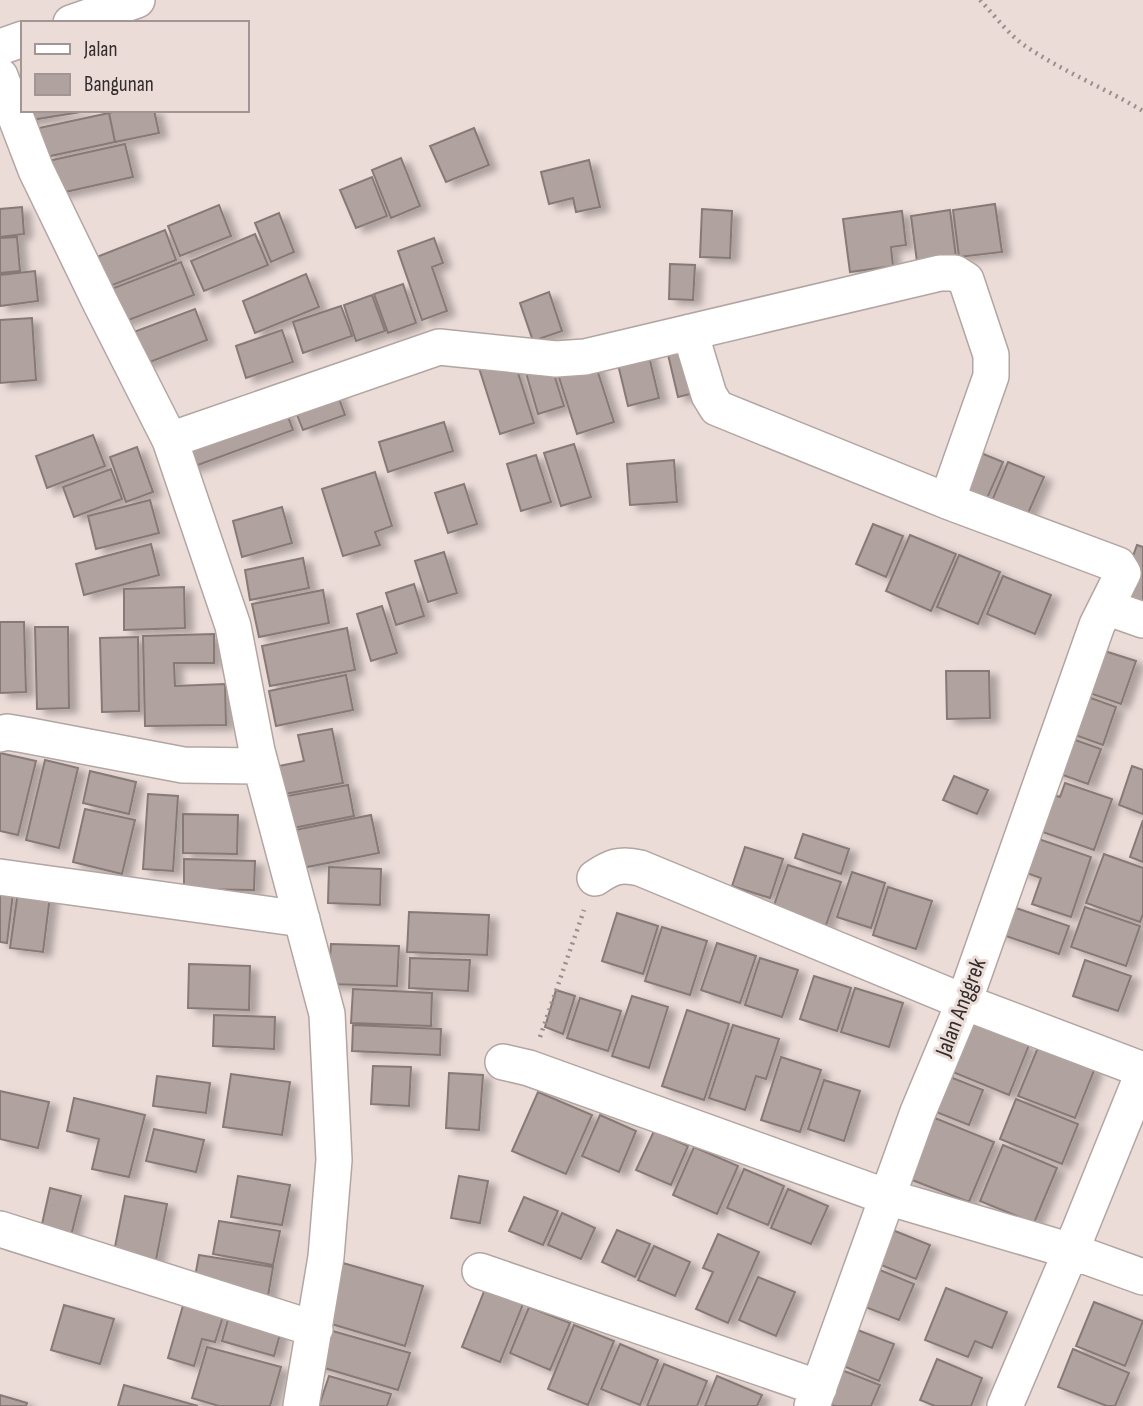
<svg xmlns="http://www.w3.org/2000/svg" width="1143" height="1406" viewBox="0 0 1143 1406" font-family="'Sofia Sans Condensed',sans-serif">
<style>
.building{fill:#b0a29e;stroke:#877a76;stroke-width:2;filter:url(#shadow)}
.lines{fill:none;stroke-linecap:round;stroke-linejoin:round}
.minor-casing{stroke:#b3a5a1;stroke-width:38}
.path{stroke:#9a8f8c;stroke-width:4.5;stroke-dasharray:2 5;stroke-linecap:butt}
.minor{stroke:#fff;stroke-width:35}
.labels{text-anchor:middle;stroke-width:6;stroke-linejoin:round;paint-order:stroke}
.street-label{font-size:23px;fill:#322d2b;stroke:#ebdcd8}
</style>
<defs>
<filter id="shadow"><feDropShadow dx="8" dy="4.5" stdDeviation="3.5" flood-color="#0004"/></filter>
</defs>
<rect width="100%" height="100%" fill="#ebdcd8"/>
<path class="building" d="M23 78V110L87 111 19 122 13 80Z
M119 110H154L159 133 115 142 109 113Z
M109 113 115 142 46 157 39 128Z
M474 128 489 165 446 182 430 146Z
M125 144 133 177 56 194 48 161Z
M401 158 420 206 391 218 372 170Z
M589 160 600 207 576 212 573 198 549 204 541 172Z
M372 177 387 216 356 228 340 190Z
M995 204 1002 252 959 257 953 210Z
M219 205 231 236 180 256 168 226Z
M22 207 24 234 0 237V209Z
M702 209 732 211 730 258 700 257Z
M950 210 956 257 917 262 911 216Z
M902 211 906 245 891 247 893 266 850 272 843 219Z
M279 213 294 252 271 262 255 223Z
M165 230 176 260 100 290 89 260Z
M255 234 268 265 204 291 191 261Z
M17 237 20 271 0 273V238Z
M434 238 443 263 432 267 447 311 422 320 398 251Z
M181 262 194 295 113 326 101 293Z
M670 264 695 265 693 300 669 299Z
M35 271 38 301 0 306V275Z
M306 274 319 307 255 333 243 301Z
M403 284 416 323 388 333 374 294Z
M549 292 562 331 533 341 520 303Z
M372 295 385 331 356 341 344 305Z
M341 306 352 336 303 353 293 322Z
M195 309 207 340 142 365 131 333Z
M32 318 36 380 0 383V320Z
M282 330 293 362 246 378 236 346Z
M688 336 702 391 678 397 665 342Z
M647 348 659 398 628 406 616 356Z
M513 357 534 423 500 434 479 368Z
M594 360 614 422 577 434 557 371Z
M551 365 564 406 538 414 526 373Z
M334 385 345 415 303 430 295 410Z
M283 403 293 430 187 469 176 442Z
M444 422 453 451 388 472 379 442Z
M93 435 105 466 47 488 36 456Z
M574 444 591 497 561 506 544 453Z
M137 447 153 492 126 502 110 457Z
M971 449 1003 462 985 503 953 489Z
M536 455 551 502 521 511 507 464Z
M674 460 677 502 630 505 627 464Z
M1008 462 1044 477 1026 518 991 503Z
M111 469 122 499 74 517 63 487Z
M375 472 392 526 375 532 380 545 343 556 322 489Z
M464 484 477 524 448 533 435 493Z
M150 500 159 533 96 549 88 516Z
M282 507 292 543 242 557 233 521Z
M873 524 903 536 886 577 856 564Z
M910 535 956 554 931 611 886 591Z
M151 544 159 575 84 595 76 564Z
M1137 545 1143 547V603L1119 595Z
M444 552 457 593 428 602 415 561Z
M959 555 1000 572 978 624 937 607Z
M303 558 309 588 250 600 245 570Z
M1003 576 1051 595 1035 634 987 614Z
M414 584 424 616 396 625 386 593Z
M184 587 185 628 124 630V589Z
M323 590 329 623 259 637 252 604Z
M382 606 397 653 371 661 357 614Z
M0 622H24L26 692 0 693Z
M35 627H68L69 708 37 709Z
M347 628 355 670 270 686 262 646Z
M214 634V663H174L175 686 225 684 226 725 145 726 143 636Z
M138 637 139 711 102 712 100 638Z
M1095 648 1136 661 1121 704 1081 690Z
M946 671H989L990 718 947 719Z
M346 675 353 710 276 726 269 691Z
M1077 693 1116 707 1103 745 1064 731Z
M332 729 343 783 285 794 279 766 304 761 298 735Z
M1061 735 1101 749 1088 784 1049 770Z
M0 753 36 761 18 835 0 831Z
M45 760 78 768 59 848 26 840Z
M1132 766 1143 770V814L1119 805Z
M90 771 136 782 129 814 83 803Z
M954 776 988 790 977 814 943 800Z
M1065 783 1112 799 1094 850 1034 829 1047 793 1060 797Z
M348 785 354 816 293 828 287 796Z
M148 794 178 796 173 871 143 869Z
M85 809 135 820 122 874 73 862Z
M183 814 238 815 237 854 183 853Z
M371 815 379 853 302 868 295 830Z
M1143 820V862L1130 857Z
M803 834 849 849 841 874 795 858Z
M1030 836 1091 857 1071 917 1032 904 1041 878 1018 870Z
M745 847 783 859 770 898 732 886Z
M1104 854 1143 868V914L1140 922 1086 903Z
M184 859 255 861 254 890 184 889Z
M788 865 841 882 825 928 772 911Z
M329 867 381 869 380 905 328 903Z
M852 872 885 883 871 928 837 917Z
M0 883 14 885 7 943 0 942Z
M19 884 51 888 43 952 10 948Z
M888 887 932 901 916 949 873 935Z
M1007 905 1069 926 1059 954 997 933Z
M1085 907 1140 926 1126 966 1071 947Z
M409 912 489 915 487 955 407 952Z
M617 913 658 926 643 974 602 961Z
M662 927 707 941 690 995 645 981Z
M717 943 756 956 740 1003 701 990Z
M331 944 399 946 397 986 328 984Z
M410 958 470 960 468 991 409 988Z
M760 958 798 970 782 1017 745 1005Z
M1085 960 1131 976 1118 1011 1073 996Z
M189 964 250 966 249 1010 188 1008Z
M814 976 851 988 837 1031 800 1019Z
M855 988 903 1003 889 1047 841 1032Z
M353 989 432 993 431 1026 351 1023Z
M556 990 575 996 563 1034 545 1027Z
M632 996 668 1007 649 1068 612 1056Z
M580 998 621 1011 608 1051 567 1038Z
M687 1010 729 1024 704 1100 662 1086Z
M214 1015 275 1017 274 1049 213 1046Z
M964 1018 1029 1045 1009 1095 943 1068Z
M353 1025 441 1029 440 1055 352 1051Z
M733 1025 779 1039 766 1079 756 1076 745 1110 709 1098Z
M1039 1045 1095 1068 1075 1118 1018 1096Z
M781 1057 821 1070 800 1132 761 1120Z
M373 1066 411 1067 409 1106 371 1104Z
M449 1073 483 1075 479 1130 446 1128Z
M940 1073 983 1090 969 1125 926 1108Z
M231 1074 290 1082 282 1135 223 1127Z
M157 1076 210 1083 206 1113 153 1106Z
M824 1080 860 1091 844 1141 808 1129Z
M0 1091 49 1102 38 1148 0 1139Z
M538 1092 592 1115 566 1174 512 1151Z
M74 1098 145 1115 129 1177 92 1169 99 1139 67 1131Z
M1016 1099 1078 1124 1062 1164 1000 1139Z
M925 1114 994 1142 969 1202 899 1175Z
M600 1115 636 1131 619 1172 582 1156Z
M154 1129 204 1140 196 1172 146 1161Z
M654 1131 688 1146 671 1185 636 1170Z
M1003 1145 1057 1168 1034 1223 980 1201Z
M694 1147 738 1166 717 1214 673 1195Z
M744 1169 784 1186 768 1225 727 1208Z
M238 1176 290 1185 282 1225 231 1217Z
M459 1176 488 1181 480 1223 451 1218Z
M50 1188 81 1196 70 1240 40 1233Z
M788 1189 828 1206 811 1244 771 1228Z
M125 1196 167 1204 155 1265 113 1257Z
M524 1197 558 1211 543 1245 509 1231Z
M562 1213 595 1228 581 1259 548 1245Z
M219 1221 280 1231 273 1265 213 1254Z
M890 1229 930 1245 916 1279 876 1263Z
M617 1230 650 1244 635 1277 602 1262Z
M718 1234 759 1252 728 1323 696 1309 713 1272 703 1268Z
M654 1246 690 1262 675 1296 638 1280Z
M199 1255 273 1267 267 1302 193 1288Z
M343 1263 423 1286 405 1346 325 1322Z
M875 1268 914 1284 899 1320 860 1305Z
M758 1277 795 1292 776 1336 739 1320Z
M946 1288 1007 1312 992 1348 975 1341 968 1357 925 1340Z
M485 1289 523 1304 500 1362 462 1347Z
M186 1295 226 1307 215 1342 202 1339 194 1366 168 1358Z
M1094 1302 1143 1321 1125 1366 1076 1346Z
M64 1305 114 1319 100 1364 51 1350Z
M529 1307 570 1323 550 1370 510 1353Z
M230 1312 282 1327 274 1356 222 1341Z
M574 1325 614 1341 588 1405 548 1389Z
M322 1328 410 1353 398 1390 311 1364Z
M855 1329 894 1344 879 1381 841 1365Z
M620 1344 658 1360 640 1405 601 1389Z
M207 1347 281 1367 270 1406H219L192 1398Z
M1073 1349 1129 1373 1115 1406H1107L1058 1387Z
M937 1359 982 1378 971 1406H935L920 1400Z
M664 1364 707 1381 697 1406H647Z
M839 1369 880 1385 871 1406H835L826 1403Z
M329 1376 391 1394 387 1406H319Z
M717 1376 762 1395 757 1406H705Z
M124 1385 198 1406H118Z
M0 1395 27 1403 26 1406H0Z"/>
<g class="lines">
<g class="minor-casing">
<path id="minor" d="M71 23 137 0
M0 47 23 39
M0 76 36 170 100 302 170 440 233 626 257 751 327 1014 334 1160 326 1257 301 1406
M690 332 709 395 717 408 947 501
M170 440 439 347 556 359 585 357 940 273H955L966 280 991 355V376L947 501 1118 565 1123 573 1097 625 964 1002 918 1112 812 1406
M1106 607 1143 620
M0 734 7 732 25 735 183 765 261 766
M0 877 302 919
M595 878C611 867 620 863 640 868L964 1002 1143 1070
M503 1062 529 1068 887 1197 1071 1251 1143 1073
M0 1229 315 1329
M480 1271 819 1388
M1005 1406 1071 1251 1143 1277"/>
</g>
<path class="path" d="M980 0C993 14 1006 31 1021 43 1059 70 1103 87 1143 111
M540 1037 584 910"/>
<use href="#minor" class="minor"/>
</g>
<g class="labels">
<g class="street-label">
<text transform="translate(960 1007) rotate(-69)" y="8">Jalan Anggrek</text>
</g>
</g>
<rect x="21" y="21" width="228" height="91" fill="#ebdcd8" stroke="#a19693" stroke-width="2"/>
<rect x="35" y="44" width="35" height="10" fill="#ffffff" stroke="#a19693" stroke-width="2"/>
<text x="84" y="56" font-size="21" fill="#322d2b">Jalan</text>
<rect x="35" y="74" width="35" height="21" fill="#b0a29e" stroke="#a19693" stroke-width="2"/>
<text x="84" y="91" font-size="21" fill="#322d2b">Bangunan</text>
</svg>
